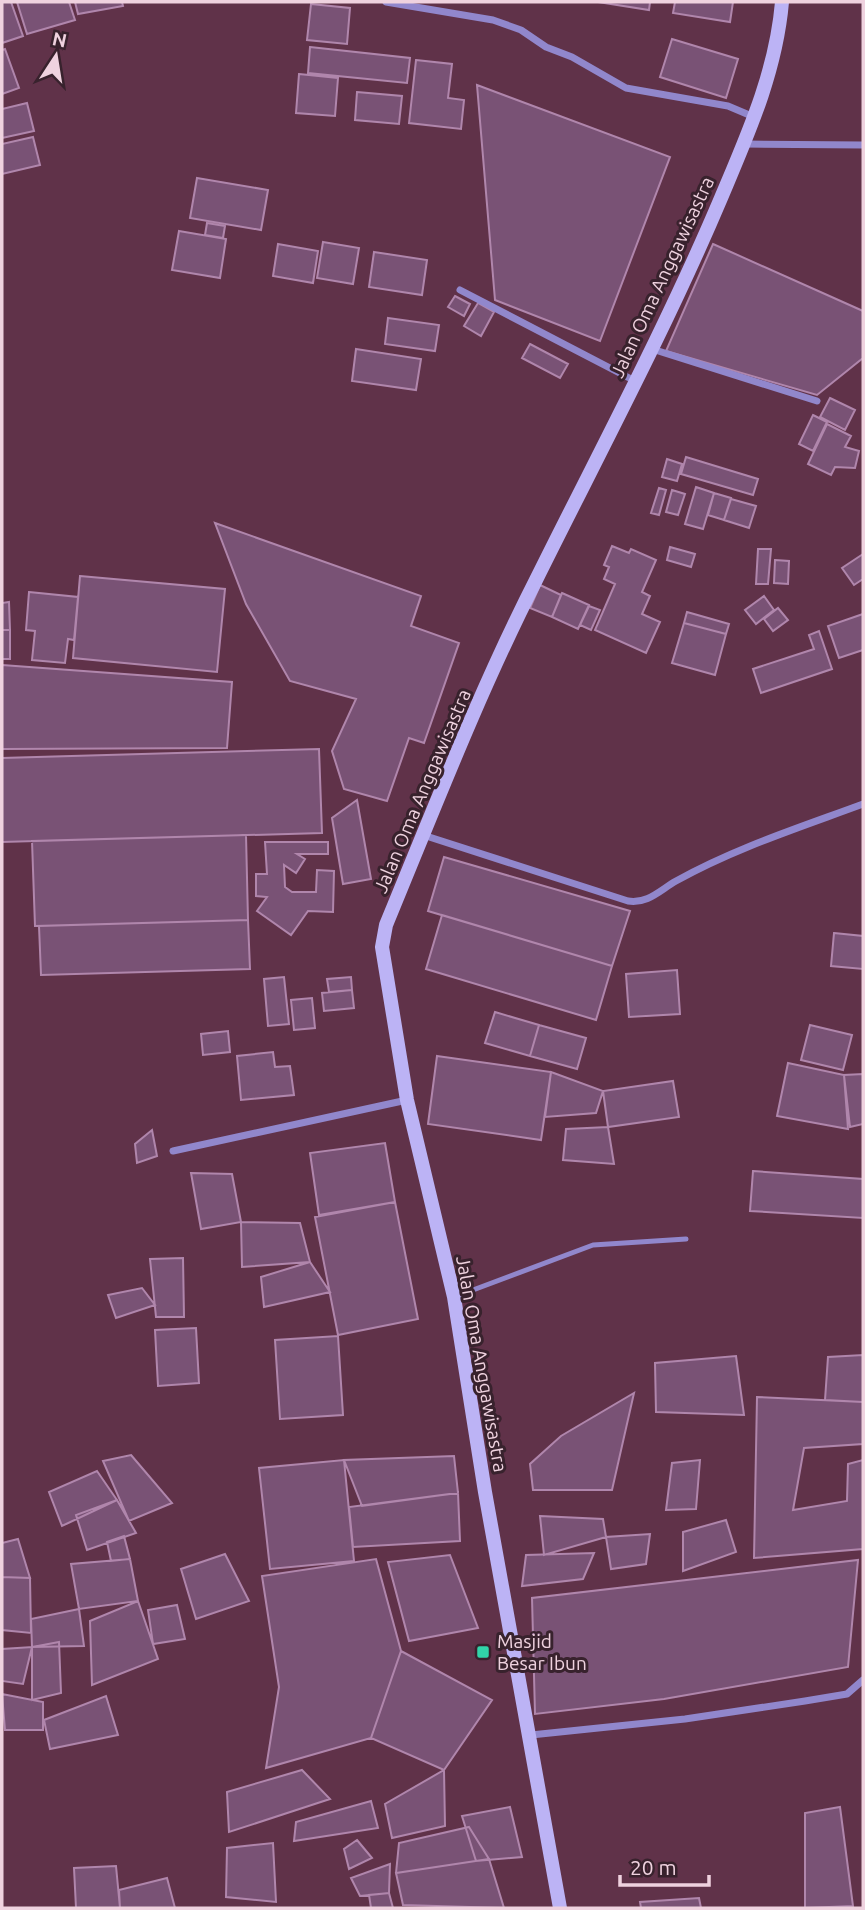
<svg xmlns="http://www.w3.org/2000/svg" width="865" height="1910" viewBox="0 0 865 1910" font-family="Ubuntu,sans-serif">
<style>
.building{fill:#795275;stroke:#b086ac;stroke-width:2}
.lines{fill:none;stroke-linecap:round;stroke-linejoin:round}
.lane{stroke:#9187cc;stroke-width:5}
.street{stroke:#9187cc;stroke-width:7}
.secondary{stroke:#bcb3f5;stroke-width:14}
.poi-dot{fill:#31d4a9;stroke:#38222d;stroke-width:2.5}
.labels{text-anchor:middle;stroke-width:6;stroke-linejoin:round;paint-order:stroke}
.street-label{font-size:19px;fill:#efd2df;stroke:#38222d}
.poi-label{font-size:19px;fill:#efd2df;stroke:#38222d;text-anchor:start}
</style>
<rect width="100%" height="100%" fill="#603249"/>
<path class="building" d="M2 2H11L23 36 2 43Z
M17 2H69L75 20 27 34Z
M75 2H122L123 6 78 14Z
M598 2H650L649 10Z
M675 2H733L730 22 673 13Z
M311 4 350 8 347 44 307 40Z
M672 39 738 59 726 98 660 77Z
M310 47 410 58 407 83 308 73Z
M5 49 19 88 2 94V50Z
M416 60 452 64 448 98 464 100 461 129 409 123Z
M299 74 338 78 335 116 296 113Z
M477 85 670 157 600 341 495 300Z
M357 92 402 96 399 124 355 120Z
M27 103 34 131 2 138V109Z
M33 137 40 165 2 174V144Z
M197 178 268 190 261 230 190 218Z
M207 223 225 226 223 238 205 235Z
M179 231 226 239 220 278 172 270Z
M323 242 359 248 353 284 317 278Z
M278 244 318 251 313 283 273 276Z
M713 244 863 311V358L817 395 666 351Z
M374 252 427 260 422 295 369 287Z
M455 296 470 304 464 316 448 307Z
M478 303 494 312 481 336 464 326Z
M388 318 439 325 435 351 385 344Z
M530 344 568 364 560 378 522 358Z
M356 349 421 359 416 390 352 381Z
M830 398 855 410 845 430 820 417Z
M813 415 827 422 813 451 799 444Z
M827 424 851 436 845 447 859 451 855 468 835 467 831 475 808 464Z
M686 457 758 479 753 495 681 474Z
M667 459 682 464 677 481 662 477Z
M696 487 714 493 703 529 685 524Z
M659 488 666 490 659 515 651 513Z
M672 490 685 494 678 515 666 512Z
M714 493 731 498 724 520 708 515Z
M731 499 756 506 749 528 724 520Z
M215 523 421 596 411 626 459 643 424 743 409 738 387 801 344 789 332 751 356 699 290 681 246 604Z
M612 546 629 553 631 549 656 560 642 592 650 596 642 614 660 622 646 653 595 630 615 584 604 579 609 567 604 565Z
M670 547 695 554 691 567 667 560Z
M758 549H771L768 584H756Z
M863 554V579L854 585 842 568Z
M775 560 789 561 788 584 774 583Z
M80 576 225 589 217 672 73 658Z
M540 585 561 595 552 617 530 608Z
M29 592 78 597 74 640 68 639 65 663 32 660 35 631 26 630Z
M562 593 589 605 578 629 552 617Z
M764 596 774 610 756 624 745 610Z
M9 602 10 630H2V603Z
M589 606 600 610 591 630 580 625Z
M778 608 788 620 773 631 764 619Z
M687 612 729 624 726 634 684 623Z
M863 614V650L839 658 828 626Z
M684 623 726 634 715 675 672 663Z
M2 630H10V659H2Z
M819 631 832 669 761 693 753 669 814 649 809 635Z
M2 665 232 682 227 748 2 749Z
M319 749 322 833 2 842V758Z
M357 800 371 879 343 884 332 818Z
M246 835 248 920 35 926 32 841Z
M265 842H328V854H297L305 859 296 873 284 865 285 887 292 892H316L317 870 334 871 333 912 308 911 291 935 257 911 267 897 256 896V874H267Z
M444 857 630 911 612 966 428 911Z
M442 915 612 966 596 1020 426 969Z
M248 920 250 969 41 975 39 926Z
M834 933 863 936V969L831 966Z
M677 970 680 1014 629 1017 626 974Z
M284 977 289 1024 268 1026 264 979Z
M351 977 352 990 329 992 327 979Z
M352 990 354 1008 324 1011 322 993Z
M312 998 315 1028 294 1030 291 1000Z
M495 1012 539 1025 530 1056 485 1043Z
M539 1025 586 1038 577 1069 530 1056Z
M810 1025 852 1035 843 1070 801 1060Z
M228 1031 230 1052 203 1055 201 1034Z
M273 1052 275 1067 290 1066 294 1095 241 1100 237 1056Z
M437 1056 551 1072 541 1140 428 1124Z
M788 1063 844 1075 848 1129 777 1116Z
M551 1072 603 1091 596 1113 545 1117Z
M863 1074V1124L850 1127 844 1075Z
M673 1081 679 1117 608 1127 603 1091Z
M608 1127 614 1164 563 1160 566 1129Z
M152 1130 157 1156 137 1163 135 1144Z
M385 1143 395 1202 319 1215 310 1153Z
M753 1171 863 1179V1218L750 1211Z
M191 1173 232 1174 241 1222 201 1229Z
M395 1202 418 1319 338 1335 315 1217Z
M241 1222 300 1223 310 1262 242 1267Z
M183 1258 184 1317H156L150 1259Z
M310 1262 330 1292 264 1307 261 1277Z
M142 1288 155 1305 116 1318 108 1295Z
M196 1328 199 1383 158 1386 155 1330Z
M338 1336 343 1415 280 1419 275 1340Z
M863 1355V1402L825 1400 828 1357Z
M736 1356 744 1415 656 1412 655 1363Z
M634 1393 612 1490H533L530 1464 561 1436Z
M757 1397 863 1402V1444L804 1448 793 1510 847 1501 848 1464 863 1460V1549L754 1558Z
M131 1455 172 1503 129 1521 103 1461Z
M454 1456 458 1493 362 1506 344 1460Z
M344 1460 354 1561 270 1569 259 1468Z
M700 1460 696 1509 666 1510 672 1463Z
M97 1471 117 1500 62 1526 49 1492Z
M458 1493 460 1541 353 1547 349 1507Z
M117 1500 136 1533 87 1550 76 1515Z
M540 1516 603 1519 606 1537 544 1555Z
M726 1520 736 1552 683 1571V1532Z
M650 1534 646 1564 611 1569 606 1537Z
M124 1536 130 1559 111 1561 107 1542Z
M18 1539 30 1578 2 1577V1543Z
M594 1553 583 1579 522 1586 526 1555Z
M225 1554 249 1601 196 1619 181 1569Z
M450 1555 478 1628 409 1641 388 1562Z
M130 1559 138 1601 79 1609 71 1564Z
M376 1559 401 1651 371 1738 266 1768 279 1687 262 1576Z
M858 1560 848 1667 664 1699 535 1714 532 1598Z
M2 1577 30 1578 31 1633 2 1630Z
M138 1601 158 1659 92 1685 90 1621Z
M177 1605 185 1639 153 1644 148 1610Z
M79 1609 84 1646 32 1647 31 1619Z
M59 1642 61 1693 32 1700V1647Z
M32 1647 23 1684 2 1681V1649Z
M401 1651 492 1700 444 1770 371 1738Z
M2 1694 43 1702V1730H5Z
M106 1696 118 1735 50 1749 44 1720Z
M302 1770 330 1799 229 1832 227 1792Z
M444 1770 445 1826 392 1838 385 1804Z
M371 1801 378 1828 294 1841 296 1822Z
M510 1807 522 1857 476 1861 462 1816Z
M840 1807 853 1906 805 1908V1813Z
M469 1827 489 1859 396 1873 399 1843Z
M357 1840 372 1858 349 1869 344 1849Z
M273 1843 276 1902 226 1897 227 1848Z
M489 1859 504 1908 403 1905 396 1873Z
M390 1864 389 1893 360 1896 351 1878Z
M116 1866 120 1908H76L74 1868Z
M167 1878 175 1908H120L119 1890Z
M389 1893 393 1908H371L369 1895Z
M699 1898 701 1908H641L640 1902Z"/>
<g class="lines">
<path class="lane" d="M457 1296 593 1245 686 1239"/>
<path class="street" d="M386 2 493 20 521 30 546 47 572 57 626 88 728 106 754 117
M744 144 863 145
M460 290 635 381
M652 349 817 401
M423 835 628 901C648 904 660 890 676 881 735 848 801 827 863 804
M173 1151 407 1100
M531 1735 685 1719 805 1701 847 1694 863 1680"/>
<path class="secondary" d="M560 1908 485 1492 454 1297 407 1100 382 947 386 925C434 809 479 692 536 580 599 453 666 328 721 198 748 134 776 72 782 2"/>
</g>
<rect class="poi-dot" x="476" y="1645" width="14" height="14" rx="3.5"/>
<g class="labels">
<g class="street-label">
<text transform="translate(662 277) rotate(-65)" y="7">Jalan Oma Anggawisastra</text>
<text transform="translate(422 791) rotate(-67)" y="7">Jalan Oma Anggawisastra</text>
<text transform="translate(482 1364) rotate(80)" y="7">Jalan Oma Anggawisastra</text>
</g>
<g class="poi-label">
<text x="497" y="1648">Masjid<tspan x="497" dy="22">Besar Ibun</tspan></text>
</g>
</g>
<rect width="865" height="1910" fill="none" stroke="#efd2df" stroke-width="7"/>
<g transform="translate(56 56) rotate(12)" stroke="#38222d" stroke-width="5" paint-order="stroke">
<path d="M0-5L12 26L0 18L-12 26Z" fill="#efd2df"/>
<text y="-10" font-size="19" font-weight="bold" text-anchor="middle" fill="#efd2df">N</text>
</g>
<path d="M620 1875v10h89v-10" fill="none" stroke="#efd2df" stroke-width="3.5"/>
<text x="630" y="1875" font-size="21" fill="#efd2df" stroke="#38222d" stroke-width="5" paint-order="stroke">20 m</text>
</svg>
